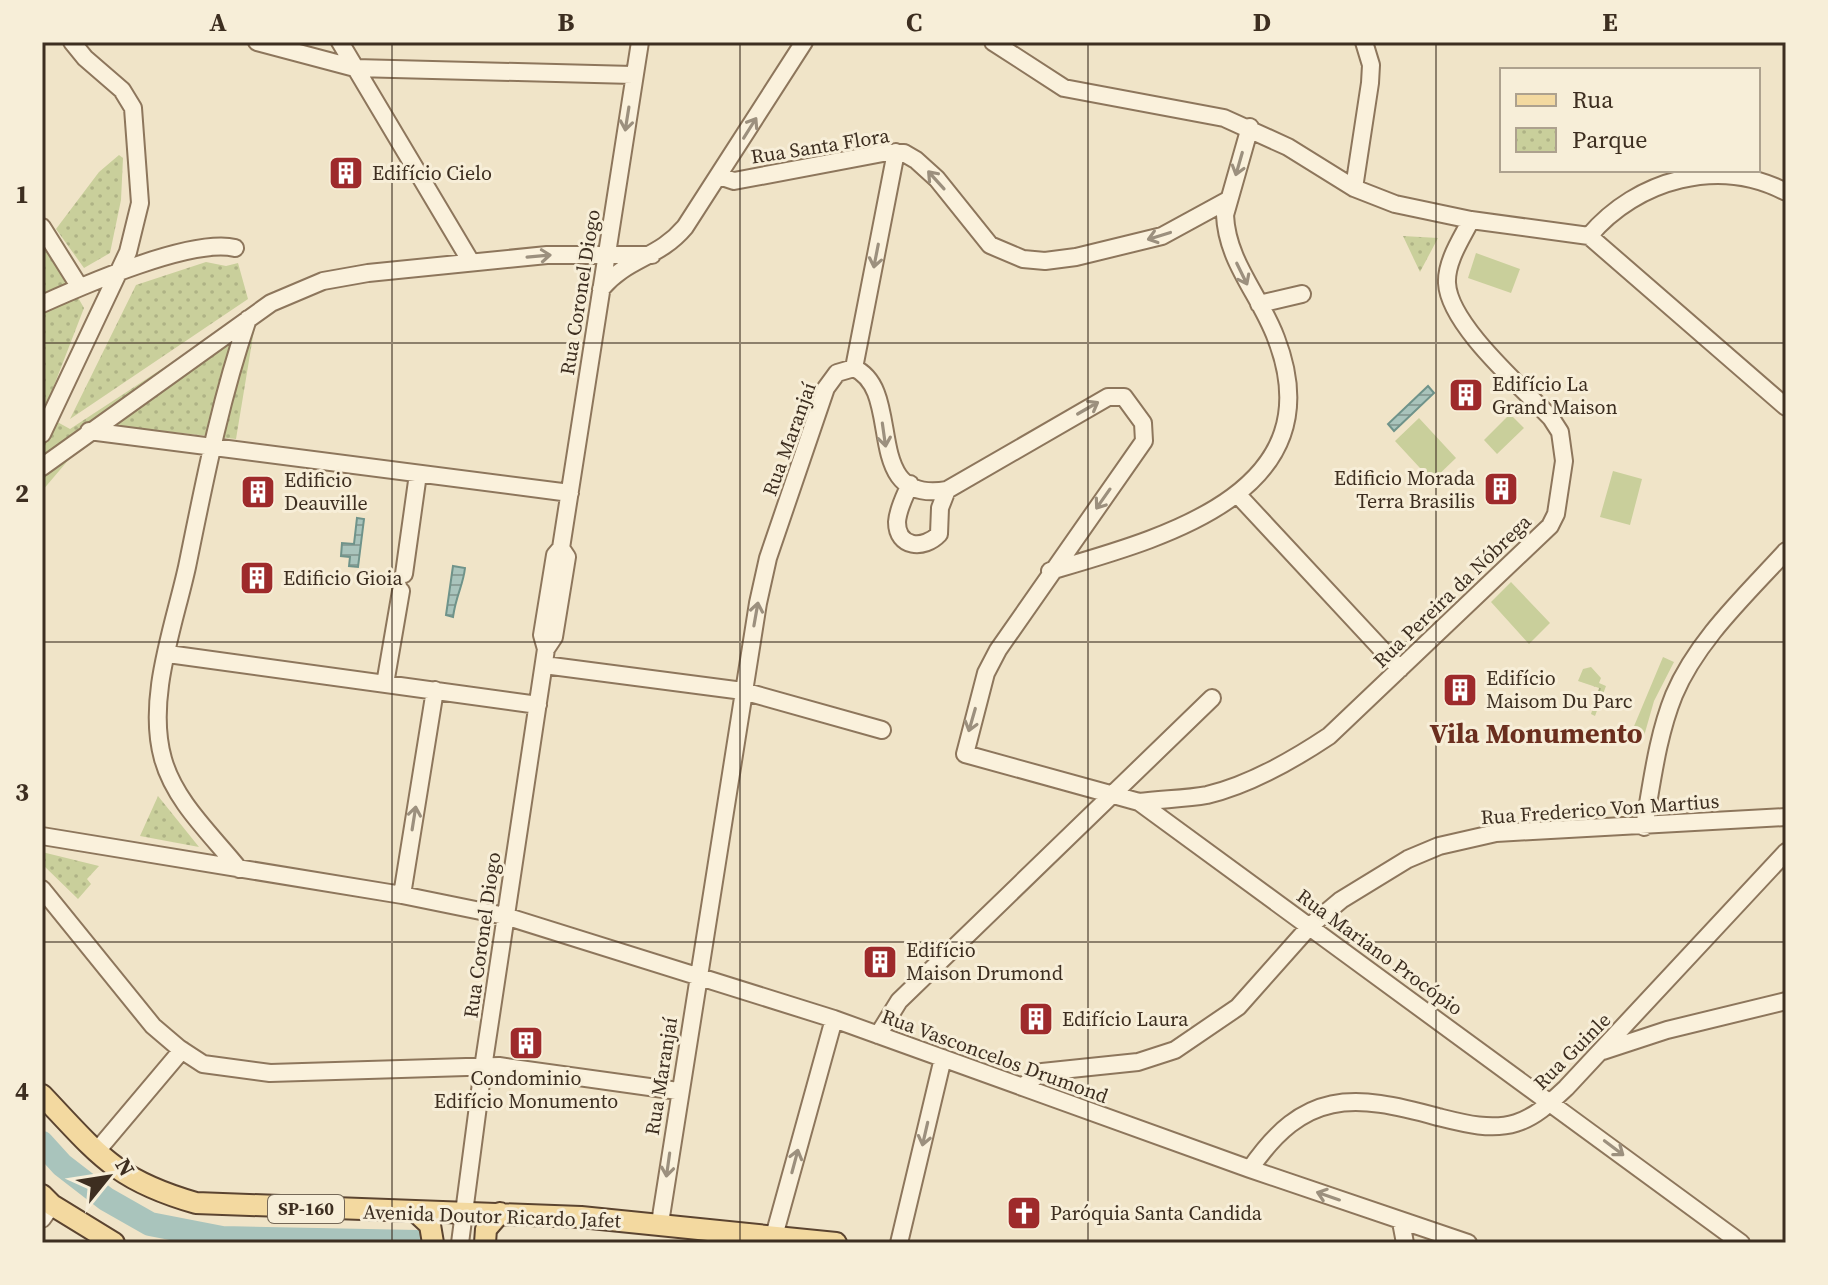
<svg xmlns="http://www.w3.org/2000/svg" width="1828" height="1285" viewBox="0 0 1828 1285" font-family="'Source Serif 4',serif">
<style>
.grass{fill:url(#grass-tufts)}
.park{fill:url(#park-dots)}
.garden{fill:#c9cf9b}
.water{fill:url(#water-rules);stroke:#6f938a;stroke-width:2}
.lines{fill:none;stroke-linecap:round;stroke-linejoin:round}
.river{stroke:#a9c4bc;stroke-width:24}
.minor-casing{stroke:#8d765c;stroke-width:20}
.major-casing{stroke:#5b4430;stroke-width:24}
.minor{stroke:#faf1dc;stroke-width:16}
.major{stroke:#f3d9a0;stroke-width:20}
.oneway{stroke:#9c907e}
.grid{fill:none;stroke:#3d2e20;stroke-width:2;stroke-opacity:0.55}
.labels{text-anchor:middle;stroke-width:6;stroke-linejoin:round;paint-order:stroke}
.shield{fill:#f7eed8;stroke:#756857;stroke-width:2}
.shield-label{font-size:18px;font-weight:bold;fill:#3d2e20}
.street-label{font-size:20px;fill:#3d2e20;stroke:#f7eed8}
.poi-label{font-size:20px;fill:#3d2e20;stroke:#f7eed8;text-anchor:start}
.district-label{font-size:28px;font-weight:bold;fill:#6b2e1e;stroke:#f7eed8}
.neatline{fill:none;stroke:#3d2e20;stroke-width:3}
.grid-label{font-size:26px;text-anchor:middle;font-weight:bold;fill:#3d2e20}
</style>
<defs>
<pattern id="grass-tufts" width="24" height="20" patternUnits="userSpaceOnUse" patternTransform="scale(2)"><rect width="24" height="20" fill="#c9cf9b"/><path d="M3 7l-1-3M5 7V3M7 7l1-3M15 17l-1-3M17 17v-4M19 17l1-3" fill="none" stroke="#aeb285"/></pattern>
<pattern id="park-dots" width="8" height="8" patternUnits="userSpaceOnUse" patternTransform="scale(2)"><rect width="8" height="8" fill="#c9cf9b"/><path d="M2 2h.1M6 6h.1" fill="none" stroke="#aeb285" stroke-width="1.8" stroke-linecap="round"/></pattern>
<pattern id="water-rules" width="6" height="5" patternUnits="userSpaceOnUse" patternTransform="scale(2)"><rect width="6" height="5" fill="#a9c4bc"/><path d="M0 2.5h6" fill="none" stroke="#8ba098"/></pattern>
</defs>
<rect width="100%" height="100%" fill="#f0e4c8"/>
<path class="grass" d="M1591 667 1601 678 1599 683 1606 686 1595 716 1591 714 1599 688 1578 681 1583 669Z"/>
<path class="park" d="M119 155 123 158 121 200 110 253 84 268 56 229 99 172Z
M1403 236 1438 238 1420 272Z
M47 244 84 308 43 414 70 429 258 306 236 439 99 424 42 491V250Z
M206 262 226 266 238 263 248 299 70 419 136 285Z
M158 796 199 847 140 836Z
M42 852 99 866 87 879 91 884 78 899 42 864Z"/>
<path class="garden" d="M1476 253 1520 269 1511 293 1468 278Z
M1510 414 1524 428 1497 454 1484 440Z
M1419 418 1456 458 1432 481 1395 441Z
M1613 471 1642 479 1630 525 1600 517Z
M1511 582 1550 623 1529 644 1491 602Z
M1663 657 1674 662 1654 701 1644 736 1632 731Z"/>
<path class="water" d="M1428 386 1434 393 1394 431 1388 424Z
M357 518 364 519 358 567 349 566 350 557 341 556 342 543 354 544Z
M453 566 465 568C463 586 456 595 453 617L446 615Z"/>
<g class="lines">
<path class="river" d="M42 1143 62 1165 106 1199 150 1224 222 1238 418 1242"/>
<g class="minor-casing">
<path id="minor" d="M257 42 355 68 633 75
M340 42 471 262
M993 42 1064 88 1224 118 1288 147 1354 188 1395 204 1471 220 1589 236 1786 407
M719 176 734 181 883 153H904L916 160 937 179 990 245 1023 259 1045 261 1076 257 1162 236 1228 200
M1354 188 1370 83 1371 65 1364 42
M42 227 79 286
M1589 236C1637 179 1719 157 1786 192
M601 289C628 257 658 259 685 227L804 42
M42 304C84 285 192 238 235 248
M1259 304 1302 294
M854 368 896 152
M89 431 570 493
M42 434 128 252 140 203 133 108 122 90 85 58 72 42
M42 467 271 303 323 281 368 273 547 255H652
M910 484C905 496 898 508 897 522 897 548 924 550 939 534L940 508 947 490
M1238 495 1400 669
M1050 571C1163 538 1336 493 1276 338 1260 295 1227 262 1225 215L1250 127
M404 574 418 474
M546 649 542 635 555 555 561 548 640 42
M168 654 538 705
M544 665 743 691 882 730
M385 684 401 591
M1139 802C1161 799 1185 799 1207 795 1250 785 1293 760 1329 736L1550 526 1556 514 1564 461 1560 432 1551 418C1522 387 1449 325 1447 283 1446 261 1462 238 1471 220
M1644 827C1652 783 1657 737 1674 695 1697 640 1746 595 1786 551
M42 836 402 895 505 916 834 1019 1250 1169 1468 1243
M239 869C212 835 175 802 163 759 146 699 174 626 187 567 204 484 220 400 248 319
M42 889 153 1026 180 1049 203 1064 270 1073 499 1066 678 1091
M402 895 435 690
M878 1035 899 1001 1212 698
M1603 1051 1667 1030 1786 1001
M1022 1087 1042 1072 1138 1062 1175 1050 1238 1007 1310 926 1341 900 1408 859 1439 846 1496 833 1786 817
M96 1152 182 1050
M1250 1169C1304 1090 1352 1093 1438 1117 1462 1123 1491 1131 1516 1123 1536 1117 1552 1101 1566 1088L1786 852
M42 1219 52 1205
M1401 1222 1405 1243
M660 1223 758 603 768 558 826 388 837 373 854 368C906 391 859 505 947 490L1108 397H1124L1143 423 1144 441 998 650 986 673 965 754 1139 802 1741 1243
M774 1236 834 1019
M460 1243 483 1068 546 649 554 637 567 557 561 548
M899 1243 943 1058"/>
</g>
<g class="major-casing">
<path id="major" d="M42 1095C98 1154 115 1180 196 1203L581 1217 836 1243
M42 1195 52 1205 114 1243
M416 1212 430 1225 433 1243
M485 1243 486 1229 500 1213"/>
</g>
<use href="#minor" class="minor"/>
<use href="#major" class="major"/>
</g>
<defs><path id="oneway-shaft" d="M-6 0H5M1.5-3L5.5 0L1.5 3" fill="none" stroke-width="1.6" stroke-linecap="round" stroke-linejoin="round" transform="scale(2)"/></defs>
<g class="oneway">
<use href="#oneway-shaft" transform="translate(627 119) rotate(99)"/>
<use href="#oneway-shaft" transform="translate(750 128) rotate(-58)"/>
<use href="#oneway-shaft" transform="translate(1239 164) rotate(106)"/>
<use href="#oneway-shaft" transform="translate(936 180) rotate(-132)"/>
<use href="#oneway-shaft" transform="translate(1159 236) rotate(163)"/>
<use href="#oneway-shaft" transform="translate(539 256) rotate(-5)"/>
<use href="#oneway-shaft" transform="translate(876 256) rotate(101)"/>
<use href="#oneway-shaft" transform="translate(1242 274) rotate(64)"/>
<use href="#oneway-shaft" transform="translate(1088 408) rotate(-30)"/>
<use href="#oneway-shaft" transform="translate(884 435) rotate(82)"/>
<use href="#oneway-shaft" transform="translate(1103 499) rotate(125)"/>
<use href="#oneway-shaft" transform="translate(756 614) rotate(-80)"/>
<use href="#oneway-shaft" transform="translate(972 720) rotate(106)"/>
<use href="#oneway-shaft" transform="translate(414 818) rotate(-81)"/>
<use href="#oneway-shaft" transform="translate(925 1134) rotate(103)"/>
<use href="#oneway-shaft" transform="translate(1614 1148) rotate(37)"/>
<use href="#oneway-shaft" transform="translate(795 1161) rotate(-75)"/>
<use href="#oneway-shaft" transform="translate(668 1165) rotate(98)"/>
<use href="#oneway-shaft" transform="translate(1328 1196) rotate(-161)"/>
</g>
<path class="grid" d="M392 42V1243M740 42V1243M1088 42V1243M1436 42V1243M42 343H1786M42 642H1786M42 942H1786"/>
<defs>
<g id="building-square" transform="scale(1.8)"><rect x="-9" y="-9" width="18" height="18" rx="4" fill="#9e2a2b" stroke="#f7eed8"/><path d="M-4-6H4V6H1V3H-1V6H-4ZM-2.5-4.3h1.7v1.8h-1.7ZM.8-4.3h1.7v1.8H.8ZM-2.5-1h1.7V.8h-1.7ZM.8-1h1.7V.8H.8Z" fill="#fff"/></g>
<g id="church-square" transform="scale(1.8)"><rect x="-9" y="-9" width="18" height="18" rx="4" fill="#9e2a2b" stroke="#f7eed8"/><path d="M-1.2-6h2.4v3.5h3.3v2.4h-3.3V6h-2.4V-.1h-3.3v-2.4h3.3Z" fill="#fff"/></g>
</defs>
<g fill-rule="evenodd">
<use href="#building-square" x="346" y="173"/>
<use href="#building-square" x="1466" y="395"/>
<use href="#building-square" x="1501" y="489"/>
<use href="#building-square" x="258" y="492"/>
<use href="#building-square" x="257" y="578"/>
<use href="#building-square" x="1460" y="690"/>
<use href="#building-square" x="880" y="962"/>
<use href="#building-square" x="1036" y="1019"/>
<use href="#building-square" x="526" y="1043"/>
<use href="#church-square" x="1024" y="1213"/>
</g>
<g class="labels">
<rect class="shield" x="268" y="1195" width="76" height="28" rx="6"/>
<g class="shield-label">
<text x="306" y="1215">SP-160</text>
</g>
<g class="street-label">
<text transform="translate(820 146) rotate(-9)" y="7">Rua Santa Flora</text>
<text transform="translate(580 292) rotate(-81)" y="7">Rua Coronel Diogo</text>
<text transform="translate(789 439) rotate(-70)" y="7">Rua Maranjaí</text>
<text transform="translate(1452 591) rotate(-44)" y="7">Rua Pereira da Nóbrega</text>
<text transform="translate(1600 809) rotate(-4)" y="7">Rua Frederico Von Martius</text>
<text transform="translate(482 935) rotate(-82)" y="7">Rua Coronel Diogo</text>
<text transform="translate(1380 952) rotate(36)" y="7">Rua Mariano Procópio</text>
<text transform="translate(1572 1051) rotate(-45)" y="7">Rua Guinle</text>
<text transform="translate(995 1056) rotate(20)" y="7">Rua Vasconcelos Drumond</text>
<text transform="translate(661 1076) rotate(-81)" y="7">Rua Maranjaí</text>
<text transform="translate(492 1216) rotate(2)" y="7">Avenida Doutor Ricardo Jafet</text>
</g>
<g class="poi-label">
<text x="372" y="180">Edifício Cielo</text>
<text x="1492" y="391">Edifício La<tspan x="1492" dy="23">Grand Maison</tspan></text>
<text x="1475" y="485" text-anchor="end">Edificio Morada<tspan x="1475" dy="23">Terra Brasilis</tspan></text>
<text x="284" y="487">Edificio<tspan x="284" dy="23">Deauville</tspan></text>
<text x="283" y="585">Edificio Gioia</text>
<text x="1486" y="685">Edifício<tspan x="1486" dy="23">Maisom Du Parc</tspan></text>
<text x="906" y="957">Edifício<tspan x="906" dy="23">Maison Drumond</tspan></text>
<text x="1062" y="1026">Edifício Laura</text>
<text x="526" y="1085" text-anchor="middle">Condominio<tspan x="526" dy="23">Edifício Monumento</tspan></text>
<text x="1050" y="1220">Paróquia Santa Candida</text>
</g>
<g class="district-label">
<text x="1536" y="743">Vila Monumento</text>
</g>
</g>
<rect width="1828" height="1285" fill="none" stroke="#f7eed8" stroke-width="88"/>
<rect x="1500" y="68" width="260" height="104" fill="#f7eed8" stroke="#ada18e" stroke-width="2"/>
<rect x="1516" y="94" width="40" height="12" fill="#f3d9a0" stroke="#ada18e" stroke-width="2"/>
<text x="1572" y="108" font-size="24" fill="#3d2e20">Rua</text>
<rect x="1516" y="128" width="40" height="24" fill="url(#park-dots)" stroke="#ada18e" stroke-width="2"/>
<text x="1572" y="148" font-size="24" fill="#3d2e20">Parque</text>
<g transform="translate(108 1177) rotate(60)" stroke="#f7eed8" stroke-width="6" paint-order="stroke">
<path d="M0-6L14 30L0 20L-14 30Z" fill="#3d2e20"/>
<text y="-12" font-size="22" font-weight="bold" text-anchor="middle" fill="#3d2e20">N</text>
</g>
<rect x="44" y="44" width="1740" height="1197" class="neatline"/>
<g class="grid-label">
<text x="218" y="31">A</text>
<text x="566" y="31">B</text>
<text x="914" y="31">C</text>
<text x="1262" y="31">D</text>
<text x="1610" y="31">E</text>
<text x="22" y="203">1</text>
<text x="22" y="502">2</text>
<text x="22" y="801">3</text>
<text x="22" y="1100">4</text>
</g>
</svg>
